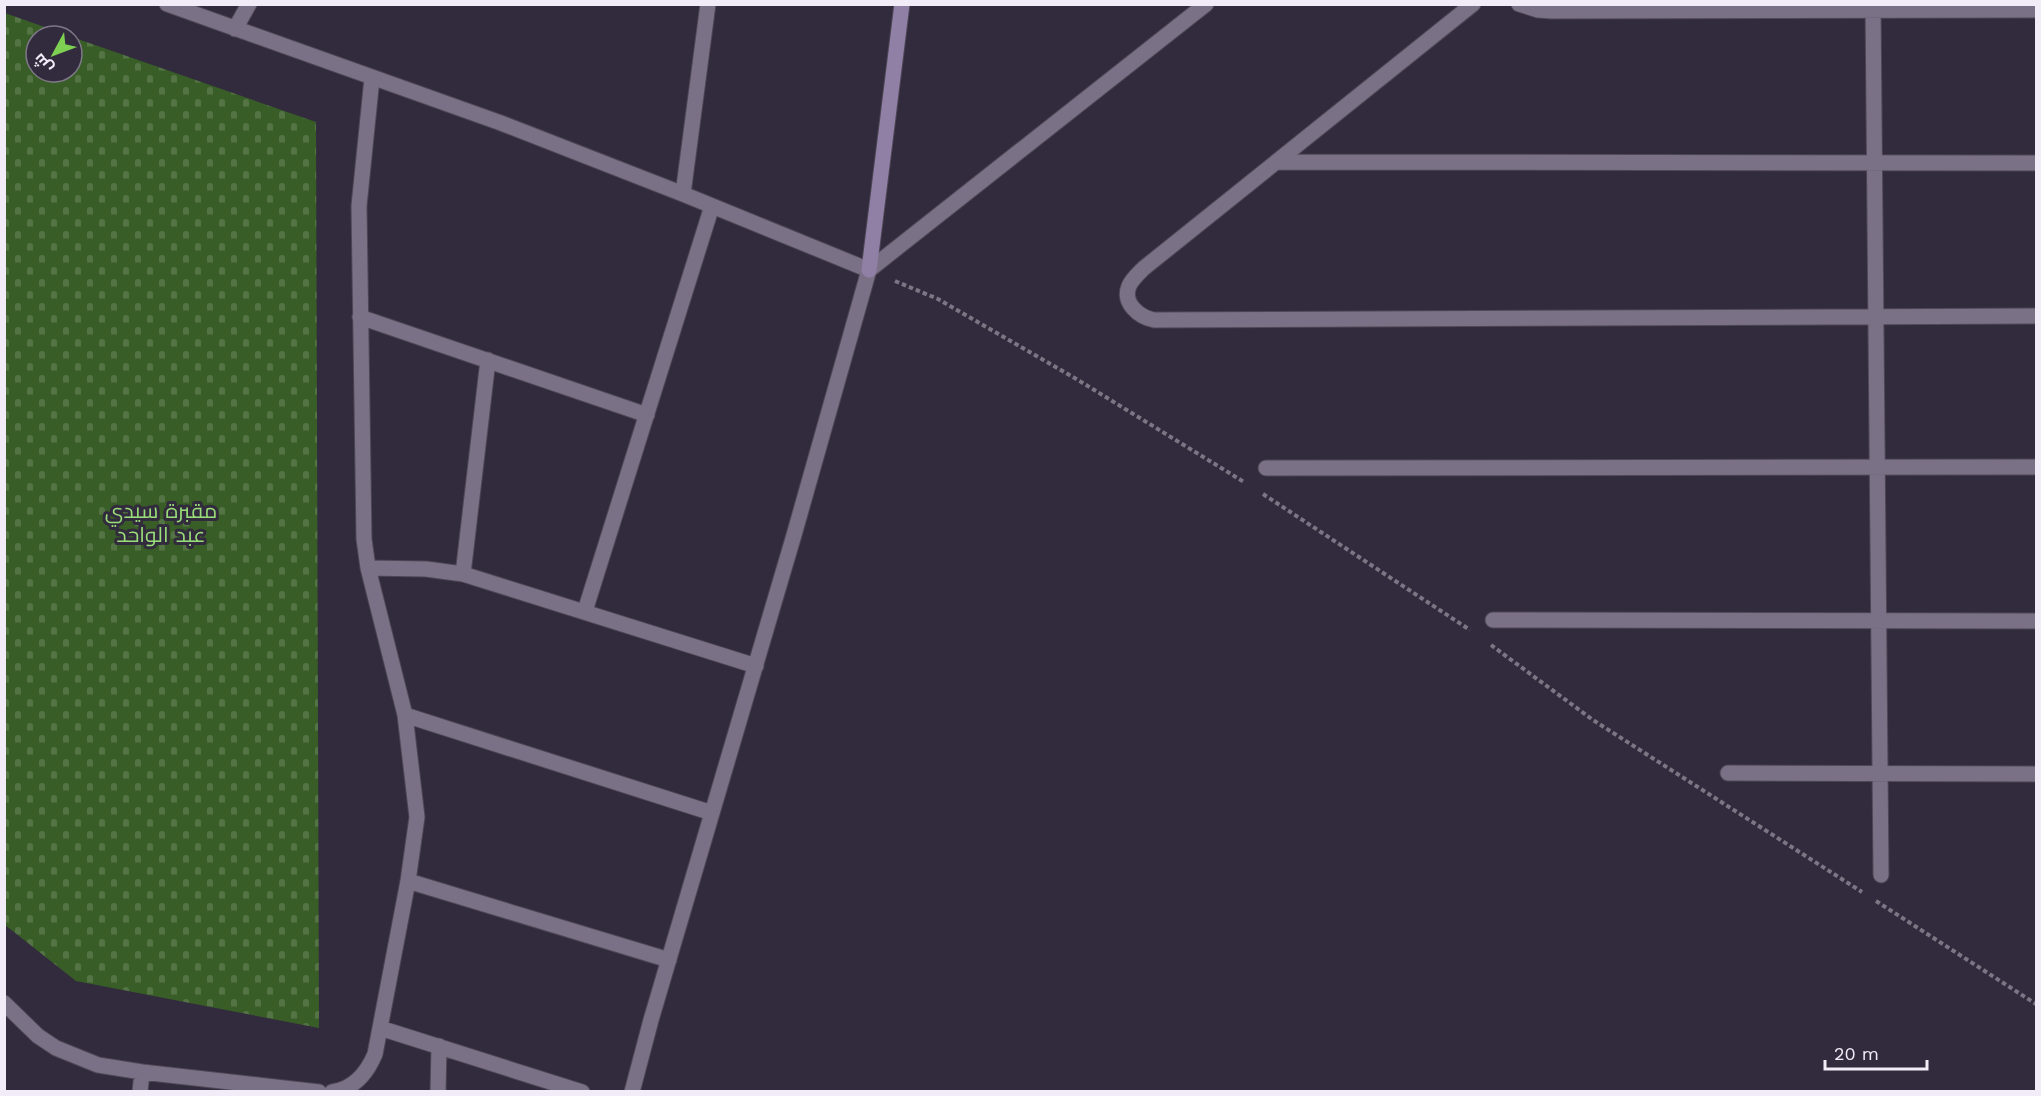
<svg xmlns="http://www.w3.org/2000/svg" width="2041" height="1096" viewBox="0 0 2041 1096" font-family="'Work Sans',Cairo,sans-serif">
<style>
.cemetery{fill:url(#cemetery-stones)}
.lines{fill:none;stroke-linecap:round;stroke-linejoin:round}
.street-casing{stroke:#4e4756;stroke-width:17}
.secondary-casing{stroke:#4e4756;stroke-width:17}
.path{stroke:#7b7584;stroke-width:4;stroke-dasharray:4.5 3;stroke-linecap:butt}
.street{stroke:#7a7187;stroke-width:15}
.secondary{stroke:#9080a6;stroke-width:15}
.labels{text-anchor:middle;stroke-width:6;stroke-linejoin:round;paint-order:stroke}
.park-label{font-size:21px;fill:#99de78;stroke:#322b3d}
</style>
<defs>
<pattern id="cemetery-stones" width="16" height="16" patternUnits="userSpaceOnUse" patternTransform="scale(1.5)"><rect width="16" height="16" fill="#385d26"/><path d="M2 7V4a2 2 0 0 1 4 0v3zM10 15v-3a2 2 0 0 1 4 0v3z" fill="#557446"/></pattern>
</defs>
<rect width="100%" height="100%" fill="#322b3d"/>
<path class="cemetery" d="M5 13 70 36H36V72H72V37L316 122 319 1028 76 981 5 925Z"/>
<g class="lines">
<g class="street-casing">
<path id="street" d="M167 4 501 123 683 194 869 270
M1473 4 1144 268C1139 273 1132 279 1129 286 1122 303 1139 317 1154 320L2036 316
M1519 4 1538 10 1552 11 2036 10
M1873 4 1881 875
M235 29 249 4
M1276 162 2036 163
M683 194 708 4
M360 317 647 415
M1266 468 2036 467
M368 568 426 569 463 574 756 666
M463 574 488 360
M585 611 712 206
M1493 620 2036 621
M405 715 712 813
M1728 773 2036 774
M408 881 669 960
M4 1003 38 1036 56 1048 98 1065 142 1072 319 1092
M380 1028 582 1092
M140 1092 142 1072
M332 1092C354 1089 367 1073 375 1054L408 881 417 817 405 715 368 568 364 539 359 206 372 78
M438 1092 439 1046
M632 1092 651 1020 794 535 869 270 1206 4"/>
</g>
<g class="secondary-casing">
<path id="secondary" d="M869 270 902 4"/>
</g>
<path class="path" d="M895 281 938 299 1078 380 1244 482
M1263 494 1470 630
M1491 645 1593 720 1862 892
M1876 901 2036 1004"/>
<use href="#street" class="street"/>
<use href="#secondary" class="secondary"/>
</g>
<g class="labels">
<g class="park-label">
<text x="161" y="518">مقبرة سيدي<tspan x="161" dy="24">عبد الواحد</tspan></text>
</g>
</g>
<rect width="2041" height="1096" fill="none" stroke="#f1ecf8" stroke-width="12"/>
<g transform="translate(54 54) rotate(229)"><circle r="28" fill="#322b3d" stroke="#7e7888" stroke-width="1.5"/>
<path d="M0-4.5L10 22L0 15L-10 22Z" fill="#7ed053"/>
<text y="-9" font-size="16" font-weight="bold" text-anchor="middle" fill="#f1ecf8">ش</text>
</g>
<path d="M1825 1060v9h102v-9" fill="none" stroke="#f1ecf8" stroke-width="3"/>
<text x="1834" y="1060" font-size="18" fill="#f1ecf8" stroke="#322b3d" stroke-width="4.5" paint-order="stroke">20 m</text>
</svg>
